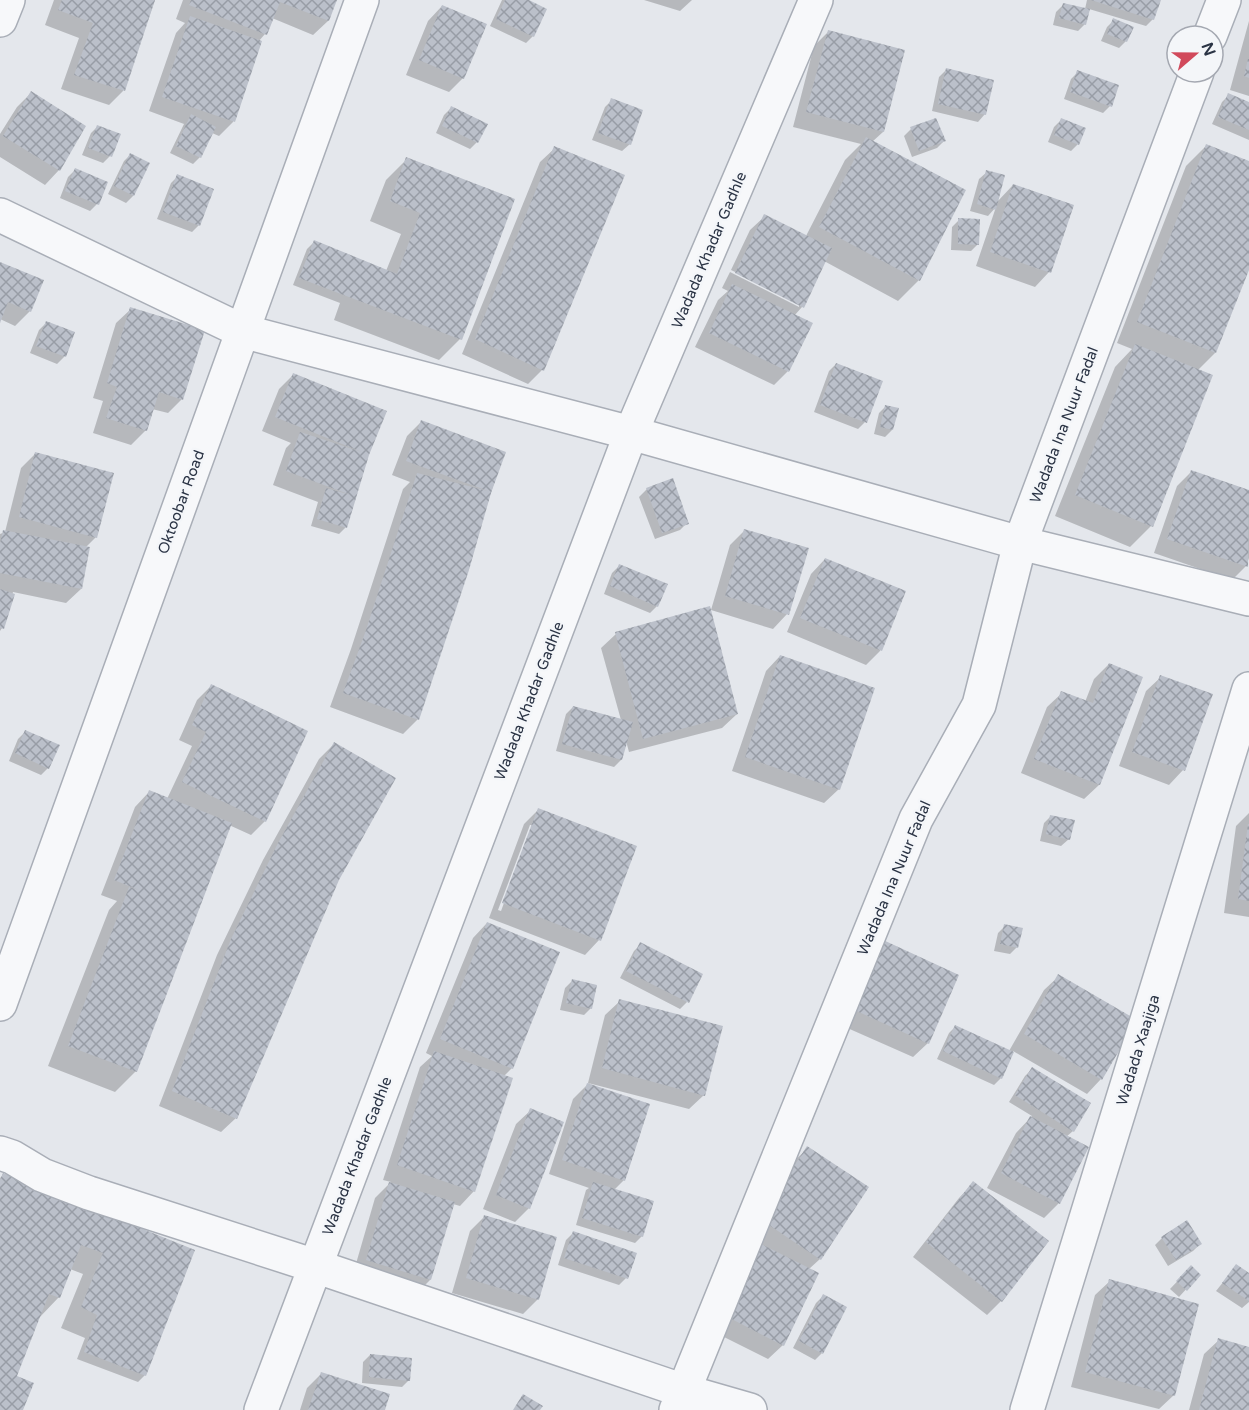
<svg xmlns="http://www.w3.org/2000/svg" width="1249" height="1410" viewBox="0 0 1249 1410" font-family="'Varela Round',sans-serif">
<style>
.shadow{fill:#0003;fill-rule:evenodd}
.building{fill:url(#building-cross-hatch)}
.lines{fill:none;stroke-linecap:round;stroke-linejoin:round}
.minor-casing{stroke:#a9aeb7;stroke-width:36}
.tertiary-casing{stroke:#a9aeb7;stroke-width:36}
.minor{stroke:#f7f8fa;stroke-width:33}
.tertiary{stroke:#f7f8fa;stroke-width:33}
.labels{text-anchor:middle;stroke-width:5;stroke-linejoin:round;paint-order:stroke}
.street-label{font-size:15px;fill:#2b3445;stroke:#f4f6f9}
</style>
<defs>
<pattern id="building-cross-hatch" width="8" height="8" patternUnits="userSpaceOnUse" patternTransform="scale(1.5)"><rect width="8" height="8" fill="#bbc0ca"/><path d="M0 0l8 8M0 8l8-8" fill="none" stroke="#989da6"/></pattern>
</defs>
<rect width="100%" height="100%" fill="#e4e7ec"/>
<path class="shadow" d="M54 0H155L123 91 109 105 61 89 79 38 45 25Z
M183 0H336L328 21 313 35 272 18 265 34 258 42H260L233 122 219 136 212 133 200 157 193 164 170 153 184 124 149 111 176 33 185 23 176 19Z
M502 0H525L533 36 526 43 490 26Z
M644 0H692L680 11Z
M1087 0H1159L1153 19 1146 26 1089 9 1085 24 1078 31 1053 25 1056 12 1063 5 1085 9Z
M442 6 463 78 449 92 406 75 428 21Z
M1114 20 1126 41 1119 48 1101 41 1107 27Z
M1249 21V96L1230 90Z
M828 32 903 51 883 132 872 142 919 280 898 301 824 261 802 307 794 316 788 371 774 385 695 347 718 300 728 291 722 288 730 272 799 307V303L731 270 750 230 765 216 806 236 845 160 861 144 793 127 814 46Z
M946 70 985 114 978 122 932 111 939 77Z
M1078 72 1110 106 1103 113 1064 99 1071 79Z
M31 93 84 127 59 170 45 185 0 157V134L17 107Z
M1229 95 1249 104V140L1212 124 1222 102Z
M612 100 630 144 622 151 592 140 605 107Z
M451 108 477 142 470 149 436 133 444 115Z
M1061 120 1078 144 1071 151 1048 142 1054 127Z
M98 126 110 156 103 163 82 155 91 133Z
M911 129 944 141 937 148 912 157 904 136Z
M1207 145 1249 162V266L1215 353 1197 371 1151 526 1130 547 1055 516 1115 367 1132 349 1117 343 1186 166Z
M555 148 542 370 528 384 462 354 540 162Z
M131 154 148 163 133 196 126 203 108 194 124 161Z
M407 159 460 339 439 360 334 320 340 303 293 285 307 249 314 242 386 271 401 234 370 221 386 180Z
M75 170 97 204 90 211 60 198 68 177Z
M987 172 997 202 1013 185 1049 272 1035 287 976 266 996 207 988 216 970 211 979 179Z
M178 176 199 225 192 232 157 219 171 183Z
M959 220 978 244 971 251 951 250 952 227Z
M0 264 30 311 15 326 0 319Z
M131 309 182 399 168 413 152 409 146 430 131 445 93 433 103 401 93 398 116 323Z
M46 323 73 333 64 357 57 364 30 353 39 330Z
M836 364 865 422 858 429 814 412 829 371Z
M294 374 367 455 346 527 339 534 311 526 318 502 273 485 286 448 291 443 262 431 279 389Z
M886 406 892 430 885 437 874 434 879 413Z
M421 422 504 452 418 719 403 734 330 707 351 649 403 489 410 482 392 475 407 436Z
M36 453 96 537 85 548 81 589 66 603 13 592 2 628 0 631V534L5 532 21 468Z
M1191 472 1249 492V558L1246 566 1232 580 1154 553 1177 486Z
M672 480 687 523 680 530 655 539 639 497 646 490Z
M745 530 787 614 773 629 711 610 730 545Z
M825 559 904 592 880 651 866 665 787 632 811 574Z
M619 566 657 606 650 613 604 594 612 573Z
M616 634 737 714 722 728 629 752 626 741 621 760 614 767 556 751 566 714 573 707 621 720 601 648Z
M780 656 839 789 824 803 732 771 766 671Z
M1109 664 1141 678 1099 785 1084 799 1021 773 1047 707 1062 693 1085 702 1094 679Z
M1161 677 1183 770 1169 785 1119 766 1146 691Z
M211 686 265 821 251 835 229 825 136 1071 115 1092 48 1066 109 910 117 901 101 895 135 807 149 792 167 799 192 746 179 740 197 700Z
M25 732 48 768 41 775 9 761 18 739Z
M334 744 338 879 236 1118 221 1132 159 1106 217 955 263 860 319 759Z
M539 809 599 940 585 955 489 918 524 824ZM530 825H533L501 911 498 910Z
M1249 813V917L1224 913 1236 826Z
M1051 816 1069 839 1061 846 1040 841 1044 823Z
M487 923 558 953 512 1068 504 1076 474 1191 460 1206 453 1204 430 1280 416 1294 353 1274 375 1198 391 1182 383 1180 420 1067 432 1056 426 1053 473 938Z
M1005 926 1017 947 1010 954 994 951 998 933Z
M641 944 687 1002 680 1009 620 978 634 951Z
M866 955 928 1043 913 1057 836 1023Z
M1059 976 1101 1079 1087 1094 1013 1051 1001 1078 994 1085 937 1059 949 1033 956 1026 1009 1051 1044 990Z
M572 981 591 1008 584 1015 560 1010 565 988Z
M620 1001 704 1095 689 1109 588 1083 605 1015Z
M1032 1069 1073 1131 1066 1137 1059 1203 1044 1218 987 1188 1016 1133 1032 1116 1009 1102 1025 1076Z
M589 1083 624 1180 614 1190 642 1236 635 1243 576 1225 586 1190 589 1188 549 1174 573 1099Z
M531 1110 529 1208 515 1222 483 1209 516 1124Z
M808 1148 867 1188 820 1259 809 1269 783 1345 768 1359 706 1328 793 1162Z
M3 1175 193 1251 145 1375 138 1382 77 1359 85 1338 61 1328 83 1274 70 1269 59 1297 39 1318 15 1377 22 1410H0V1178Z
M973 1183 1001 1301 987 1315 913 1257 959 1198Z
M484 1217 538 1299 523 1314 452 1293 470 1231Z
M573 1233 626 1278 619 1285 558 1265 566 1240Z
M1162 1238 1200 1244 1193 1251 1168 1266 1155 1245Z
M1236 1266 1249 1275V1302L1242 1308 1216 1291Z
M1191 1267 1199 1275 1179 1297 1170 1289Z
M1110 1281 1174 1395 1159 1409 1071 1387 1095 1295Z
M823 1296 822 1353 815 1360 793 1348 816 1303Z
M1219 1340 1249 1349V1410H1189L1204 1354Z
M370 1355 409 1380 402 1387 362 1383 363 1362Z
M321 1374 383 1410H300L307 1388Z"/>
<path class="building" d="M62 0H155L125 91 74 75 93 23 58 10Z
M191 0H337L329 21 280 2 267 35 189 5Z
M505 0H529L547 9 534 37 496 19Z
M1091 0H1161L1154 20Z
M1063 3 1090 9 1086 25 1059 18Z
M442 5 487 24 464 79 419 60Z
M190 16 262 41 235 122 162 97Z
M1113 18 1134 27 1127 42 1107 34Z
M828 30 905 50 884 132 806 112Z
M1248 59H1249V78L1244 76Z
M946 68 994 80 986 115 938 104Z
M1077 70 1119 85 1112 107 1070 92Z
M31 91 86 126 60 171 3 136Z
M1228 93 1249 102V130L1218 117Z
M611 98 643 110 631 145 598 133Z
M451 106 488 124 478 143 442 126Z
M191 114 216 127 201 158 176 146Z
M936 118 946 141 919 151 910 127Z
M1061 118 1086 128 1079 145 1054 135Z
M97 125 121 134 112 157 88 148Z
M866 137 966 190 920 281 819 227Z
M1206 144 1249 161V270L1216 353 1137 322Z
M554 146 625 175 544 371 475 339Z
M130 153 150 163 134 196 114 186Z
M406 157 515 199 462 340 299 278 314 240 397 274 420 213 390 201Z
M75 168 108 182 99 205 65 191Z
M986 170 1005 175 996 210 977 204Z
M177 174 214 189 200 226 163 212Z
M1013 184 1074 205 1051 273 990 252Z
M764 214 832 248 804 308 735 273Z
M958 218 980 219 979 245 958 244Z
M0 262 44 280 31 312 8 302 0 323Z
M732 284 813 323 789 372 709 333Z
M130 307 205 330 183 400 159 392 147 431 106 418 117 387 107 383Z
M46 321 75 332 66 357 36 346Z
M1135 344 1213 375 1153 527 1075 495Z
M836 363 883 381 867 423 820 405Z
M293 373 387 411 369 455 347 528 317 519 326 488 351 495 286 471 300 432 362 452 275 417Z
M885 405 899 408 893 430 880 427Z
M421 420 506 452 491 493 469 570 419 720 343 693 365 633 417 473 488 491 406 461Z
M35 452 114 473 97 538 19 517Z
M1191 470 1249 490 1248 567 1167 539Z
M673 478 689 524 662 533 646 488Z
M744 529 809 548 789 615 725 596Z
M3 530 90 547 82 589 0 573V543Z
M825 558 906 591 882 651 800 618Z
M619 564 668 584 658 607 610 586Z
M0 589 15 594 4 629 0 628Z
M710 606 738 714 643 739 615 632Z
M780 655 875 688 840 790 745 757Z
M1109 663 1143 677 1100 785 1034 759 1061 691 1093 703Z
M1160 675 1213 694 1185 771 1132 752Z
M211 684 308 731 266 822 182 782 206 732 192 725Z
M573 706 633 722 622 760 562 744Z
M25 730 60 745 49 769 15 753Z
M334 742 396 778 339 880 237 1119 172 1091 231 939 277 845Z
M149 790 232 823 137 1072 68 1046 129 887 139 890 114 880Z
M538 808 637 846 601 941 502 903Z
M1050 815 1075 820 1070 840 1046 834Z
M1248 824H1249V901L1238 899Z
M487 922 560 952 513 1069 440 1039Z
M1004 924 1023 928 1018 948 1000 944Z
M881 939 959 975 929 1044 850 1008Z
M640 942 703 974 689 1003 626 971Z
M1058 974 1137 1020 1102 1080 1024 1034Z
M572 979 597 985 592 1009 566 1003Z
M619 999 723 1026 705 1096 602 1068Z
M955 1025 1014 1052 1002 1079 943 1051Z
M434 1051 513 1078 475 1192 397 1165Z
M1032 1067 1091 1103 1074 1132 1015 1095Z
M587 1083 650 1104 625 1181 562 1160Z
M530 1108 564 1122 530 1209 496 1195Z
M1030 1116 1089 1147 1060 1204 1001 1173Z
M807 1146 869 1187 821 1260 760 1219Z
M3 1173 195 1250 146 1376 84 1352 97 1315 81 1307 103 1253 81 1245 60 1298 49 1294 17 1376 34 1383 23 1410H0V1180Z
M973 1181 1049 1241 1002 1302 926 1242Z
M389 1182 455 1202 431 1280 366 1260Z
M593 1182 654 1201 643 1237 582 1218Z
M484 1215 557 1237 539 1300 466 1278Z
M1187 1220 1202 1244 1176 1260 1161 1237Z
M573 1231 637 1253 628 1279 564 1258Z
M755 1241 819 1273 784 1346 720 1313Z
M1236 1264 1249 1273V1301L1222 1283Z
M1191 1265 1201 1275 1187 1291 1176 1281Z
M1109 1279 1199 1304 1175 1396 1085 1372Z
M823 1294 847 1307 823 1354 799 1341Z
M1218 1338 1249 1347V1410H1199Z
M370 1354 412 1358 410 1381 369 1377Z
M321 1372 390 1394 385 1410H308Z
M523 1394 543 1406 540 1410H513Z"/>
<g class="lines">
<g class="minor-casing">
<path id="minor" d="M0 20 8 0
M1210 36 1224 0
M0 215 242 331 631 433 1020 543 1249 599
M0 1153 12 1157 42 1175 89 1193 315 1266 684 1391 750 1410
M261 1410 631 433 816 0
M676 1410 916 819 979 705 1020 543 1197 72
M1027 1410 1249 689"/>
</g>
<g class="tertiary-casing">
<path id="tertiary" d="M0 1004 362 0"/>
</g>
<use href="#minor" class="minor"/>
<use href="#tertiary" class="tertiary"/>
</g>
<g class="labels">
<g class="street-label">
<text transform="translate(709 250) rotate(-67)" y="5">Wadada Khadar Gadhle</text>
<text transform="translate(1064 425) rotate(-69)" y="5">Wadada Ina Nuur Fadal</text>
<text transform="translate(181 502) rotate(-70)" y="5">Oktoobar Road</text>
<text transform="translate(529 701) rotate(-69)" y="5">Wadada Khadar Gadhle</text>
<text transform="translate(894 878) rotate(-67)" y="5">Wadada Ina Nuur Fadal</text>
<text transform="translate(1138 1050) rotate(-73)" y="5">Wadada Xaajiga</text>
<text transform="translate(357 1156) rotate(-69)" y="5">Wadada Khadar Gadhle</text>
</g>
</g>
<g transform="translate(1195 54) rotate(70)"><circle r="28" fill="#f4f6f9" stroke="#a4a8b1" stroke-width="1.5"/>
<path d="M0-4.5L10 22L0 15L-10 22Z" fill="#d1495b"/>
<text y="-9" font-size="16" font-weight="bold" text-anchor="middle" fill="#2b3445">N</text>
</g>
</svg>
